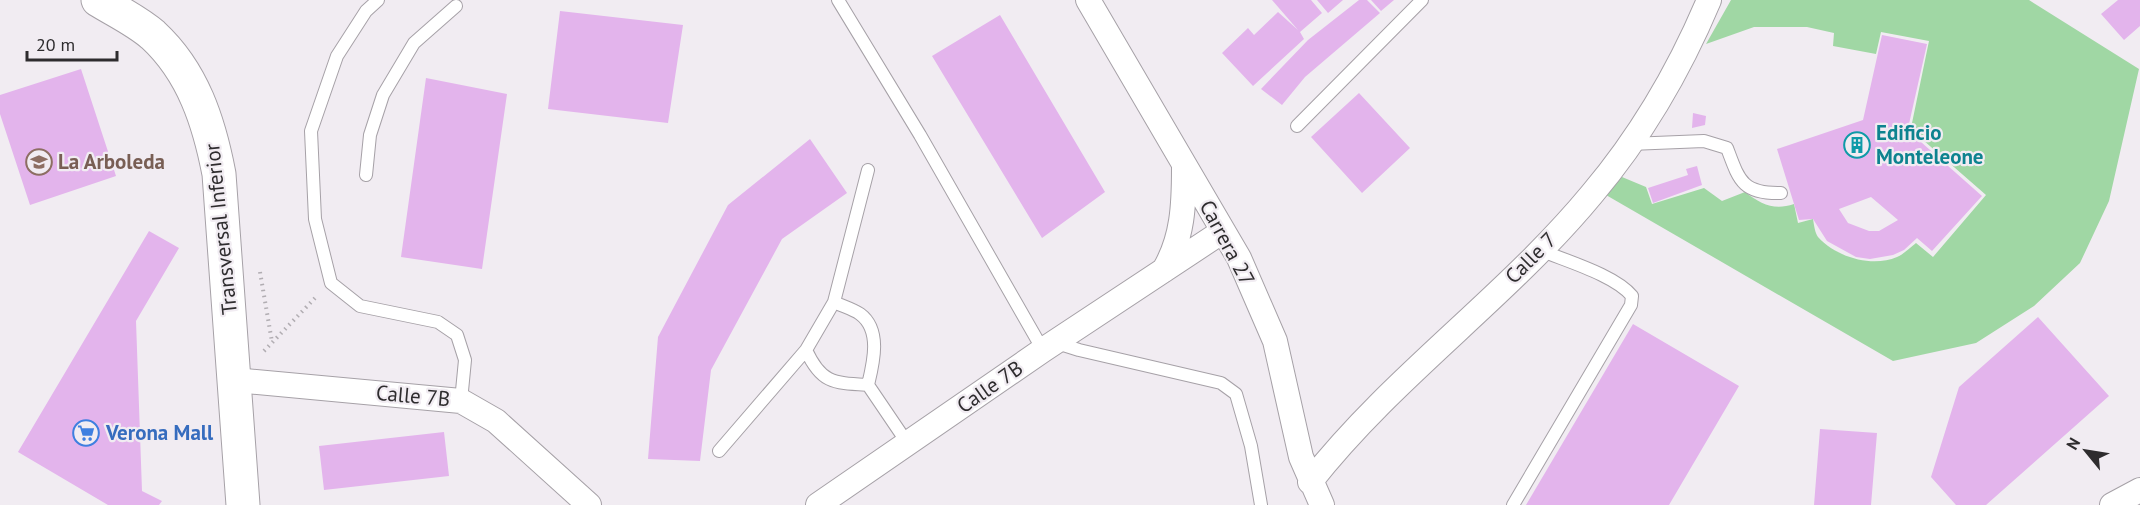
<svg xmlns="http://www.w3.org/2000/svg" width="2140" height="505" viewBox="0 0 2140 505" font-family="'PT Sans',sans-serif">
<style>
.green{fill:#a0d7a4}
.building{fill:#e3b4ec;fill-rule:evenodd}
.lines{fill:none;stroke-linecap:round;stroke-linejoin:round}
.lane-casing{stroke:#a6a1a7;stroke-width:14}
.street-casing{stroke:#a6a1a7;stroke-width:26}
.secondary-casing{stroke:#a6a1a7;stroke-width:35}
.path{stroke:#b1adb2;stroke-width:4;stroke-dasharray:1.5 4.5;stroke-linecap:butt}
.lane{stroke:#fff;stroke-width:12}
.street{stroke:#fff;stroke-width:24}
.secondary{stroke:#fff;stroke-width:33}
.labels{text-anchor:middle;stroke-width:4.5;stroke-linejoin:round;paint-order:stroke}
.culture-label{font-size:21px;font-weight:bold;fill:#0d838f;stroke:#f1ecf2;text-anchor:start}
.education-label{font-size:21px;font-weight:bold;fill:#785e54;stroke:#f1ecf2;text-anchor:start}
.street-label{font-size:21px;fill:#2e2c2e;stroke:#f1ecf2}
.shop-label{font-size:21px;font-weight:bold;fill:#366cbe;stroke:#f1ecf2;text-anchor:start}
</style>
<rect width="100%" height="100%" fill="#f1ecf2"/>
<path class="green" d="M1731 0H2029L2139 69 2109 201 2080 263 2034 306 1976 343 1893 361 1606 195 1622 177 1646 187 1652 204 1704 188 1722 201 1745 192C1761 204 1774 211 1794 204L1798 223 1813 219C1814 225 1815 233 1818 237 1836 257 1872 268 1897 257 1904 254 1911 247 1916 243L1933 257 1986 195 1923 140 1912 123 1929 41 1881 32 1876 54 1833 46 1834 33 1807 27H1754L1706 44Z"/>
<path class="building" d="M1272 0H1311L1322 13 1300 32 1304 39 1253 86 1222 53 1248 28 1254 35 1278 12 1298 30Z
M1317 0H1343L1328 13Z
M1359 0H1367L1380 13 1305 77 1282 105 1261 89 1308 40Z
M1371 0H1394L1381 11Z
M2118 0H2140V26L2124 40 2101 14Z
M560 11 683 25 668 123 548 109Z
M1000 15 1105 192 1042 238 932 56Z
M1882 35 1927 44 1909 124 1921 142 1982 196 1932 251 1917 238 1904 250 1893 255 1870 259 1856 257 1827 241 1813 219 1799 220 1777 149 1863 120ZM1871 197 1898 220 1879 231H1869L1848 223 1839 209Z
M81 69 116 176 30 205 0 114V95Z
M426 78 507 94 482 269 401 257Z
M1359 93 1410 148 1362 193 1311 137Z
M1693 113 1706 116 1705 125 1692 128Z
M810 139 847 193 782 239 711 370 700 461 648 459 658 337 728 205Z
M1697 166 1702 185 1653 203 1648 188 1688 175 1686 169Z
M149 231 179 248 136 321 142 491 162 501 159 505H108L18 452Z
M2038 317 2109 396 1986 505H1956L1931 477 1959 387Z
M1633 324 1739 386 1669 505H1526Z
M1820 429 1877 433 1871 505H1814Z
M444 432 449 476 324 490 319 446Z"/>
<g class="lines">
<g class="lane-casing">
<path id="lane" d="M378 0 366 11 337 56 311 131 315 219 331 283 360 306 438 322 457 335 465 360 461 401
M838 0 920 135 1043 350
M1297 126 1422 0
M1630 144 1704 141 1727 148C1739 180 1742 194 1781 193
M366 175 370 135 383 95 414 43 456 6
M834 302C842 306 853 309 860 314 882 330 873 364 868 385L908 444
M1057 343 1079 350 1221 383 1236 394 1251 446 1261 505
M806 350C821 383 833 383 868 385
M719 451 806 350 834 302 868 170
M1513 505 1631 305 1632 296C1615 275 1566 261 1540 250"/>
</g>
<g class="street-casing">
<path id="street" d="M1088 0 1239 258 1275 341 1301 457 1322 505
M1164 270C1183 238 1184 204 1184 168
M235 380 461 401 496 421 589 505
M1310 482C1393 376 1506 298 1592 194 1641 136 1680 69 1709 0
M818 505 1043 350 1223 231
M2112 505 2140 490"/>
</g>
<g class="secondary-casing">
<path id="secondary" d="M98 0C116 11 137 21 153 35 193 72 209 122 219 174L243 505"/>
</g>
<path class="path" d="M260 272 272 342
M264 351 317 296"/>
<use href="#lane" class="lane"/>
<use href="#street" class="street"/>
<use href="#secondary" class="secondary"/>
</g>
<defs>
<g id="building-ring" transform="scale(1.35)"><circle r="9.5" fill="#f1ecf2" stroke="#0f9aa8" stroke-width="1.5"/><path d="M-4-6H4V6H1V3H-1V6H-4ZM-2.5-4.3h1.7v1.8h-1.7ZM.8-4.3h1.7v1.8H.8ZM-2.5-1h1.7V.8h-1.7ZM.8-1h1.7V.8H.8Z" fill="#0f9aa8"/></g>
<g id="school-ring" transform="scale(1.35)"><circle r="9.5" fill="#f1ecf2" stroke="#8d6e63" stroke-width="1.5"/><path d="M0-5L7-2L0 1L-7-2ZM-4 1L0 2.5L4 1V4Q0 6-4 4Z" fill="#8d6e63"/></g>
<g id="supermarket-ring" transform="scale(1.35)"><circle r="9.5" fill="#f1ecf2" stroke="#3f7fe0" stroke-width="1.5"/><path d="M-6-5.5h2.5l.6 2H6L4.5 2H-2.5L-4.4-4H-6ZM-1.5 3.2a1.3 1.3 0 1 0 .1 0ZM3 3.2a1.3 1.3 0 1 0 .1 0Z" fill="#3f7fe0"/></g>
</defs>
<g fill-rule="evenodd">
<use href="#building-ring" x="1857" y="145"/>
<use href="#school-ring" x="39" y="162"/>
<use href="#supermarket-ring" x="86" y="433"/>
</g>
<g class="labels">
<g class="culture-label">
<text x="1876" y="140">Edificio<tspan x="1876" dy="24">Monteleone</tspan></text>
</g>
<g class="education-label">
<text x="58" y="169">La Arboleda</text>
</g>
<g class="street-label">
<text transform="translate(221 229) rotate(-96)" y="7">Transversal Inferior</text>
<text transform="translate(1227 243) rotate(62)" y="7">Carrera 27</text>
<text transform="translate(1531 258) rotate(-45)" y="7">Calle 7</text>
<text transform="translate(990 387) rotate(-35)" y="7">Calle 7B</text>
<text transform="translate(413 396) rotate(5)" y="7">Calle 7B</text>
</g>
<g class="shop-label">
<text x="106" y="440">Verona Mall</text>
</g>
</g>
<g transform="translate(2086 451) rotate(300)" stroke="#f1ecf2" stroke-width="4.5" paint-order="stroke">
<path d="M0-4.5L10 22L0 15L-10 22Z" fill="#2e2c2e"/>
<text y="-9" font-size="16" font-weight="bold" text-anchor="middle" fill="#2e2c2e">N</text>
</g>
<path d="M27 51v9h90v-9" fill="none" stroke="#2e2c2e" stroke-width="3"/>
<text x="36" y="51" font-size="18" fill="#2e2c2e" stroke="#f1ecf2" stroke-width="4.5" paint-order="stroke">20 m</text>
</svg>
